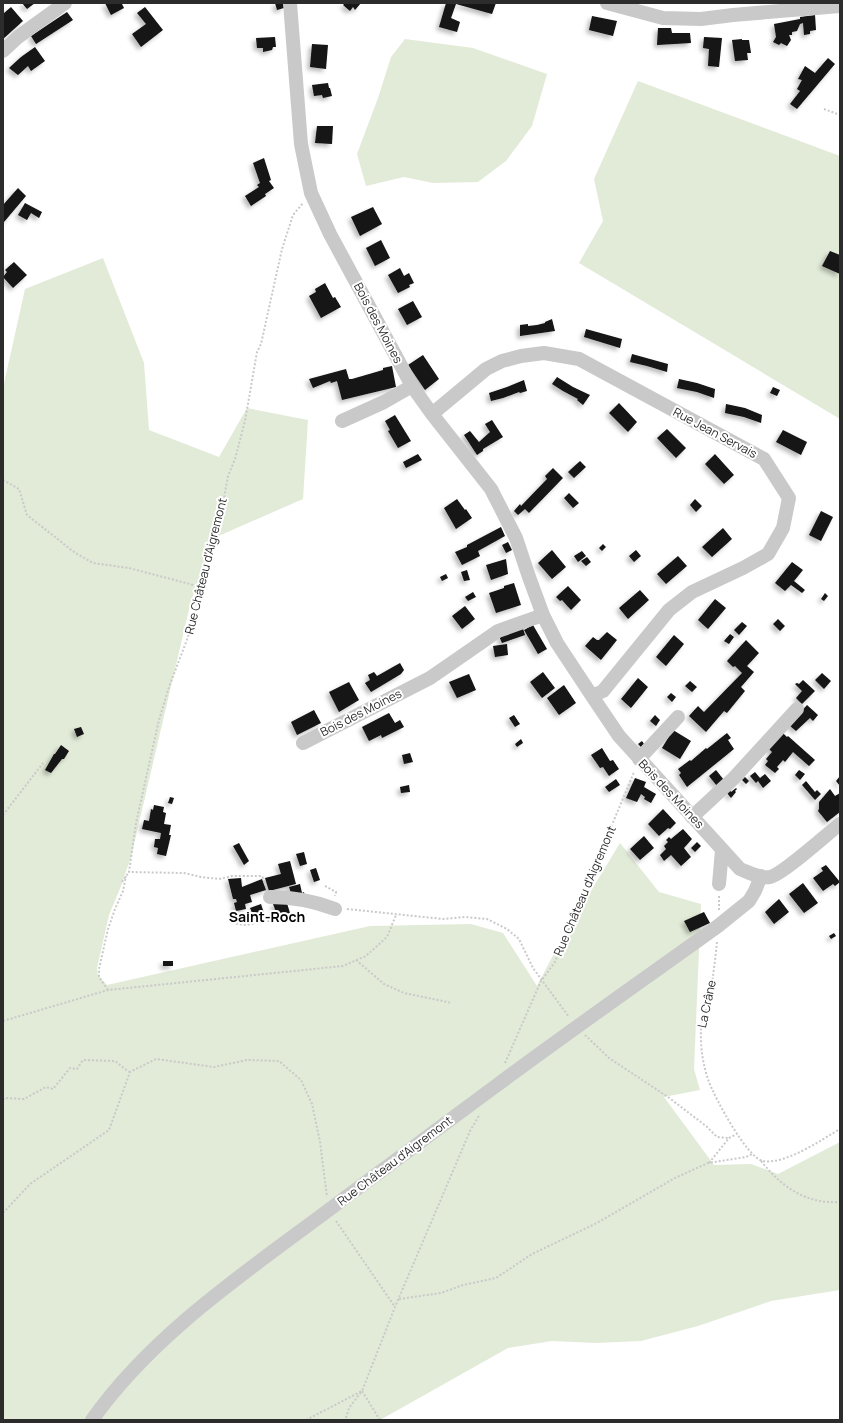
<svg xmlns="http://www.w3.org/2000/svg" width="843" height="1423" viewBox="0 0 843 1423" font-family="Manrope,sans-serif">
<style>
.green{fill:#e2ebd8}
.building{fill:#131313;filter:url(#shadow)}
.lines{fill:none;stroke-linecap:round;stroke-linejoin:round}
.path{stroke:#c9c9c9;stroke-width:2;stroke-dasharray:2 2;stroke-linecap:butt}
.minor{stroke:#c9c9c9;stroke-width:14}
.labels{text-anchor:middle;stroke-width:4;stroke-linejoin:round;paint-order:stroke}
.street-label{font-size:12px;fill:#2c2c2c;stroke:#fff}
.quarter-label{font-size:14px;font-weight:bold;fill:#000;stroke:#fff}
</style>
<defs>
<filter id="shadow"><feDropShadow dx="-3" dy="3" stdDeviation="2" flood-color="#0004"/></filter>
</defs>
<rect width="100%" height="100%" fill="#fff"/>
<path class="green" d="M405 39 473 48 547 74 532 126 506 161 478 182 433 183 404 177 366 186 357 154 378 98 391 57Z
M638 81 840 156V419L579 263 603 221 594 179Z
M103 258 144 363 149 430 219 457 247 408 308 420 303 499 214 538 191 601 131 857 121 886 109 915 97 968 98 975 107 985 370 926 471 924 503 933 537 986 560 942 620 843 659 892 701 904 694 1069 700 1090 664 1097 714 1165 751 1164 778 1174 840 1142V1290L771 1301 698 1326 641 1341 595 1343 552 1341 508 1348 380 1420H3V388L25 289Z"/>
<path class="building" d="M22 3H35L27 9Z
M105 3H124L122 4 124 8 111 15Z
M275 3H283L284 8 277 10Z
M345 3H361L355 10 353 7 350 11 343 5Z
M446 3H496L492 14 456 4 451 18 460 22 457 32 439 27Z
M11 7 23 21 3 39V14Z
M145 7 163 30 141 47 132 34 146 24 137 13Z
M67 12 73 20 36 44 31 36Z
M815 15 816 30 810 31V34L804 35 803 23 800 24 797 31 792 32V35H789L791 40 787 46 781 43 779 45 773 42 776 37 774 24 800 19V17Z
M592 16 617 21 613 36 589 30Z
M658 28H671L672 33H690L691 43 657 45Z
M275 37 276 47H273L272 50 263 52V48H257L256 38Z
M704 37 722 38 719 67 708 66 709 49 703 48Z
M742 39V40H749L751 53H747L748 60 735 61 732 40Z
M312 44 328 45 326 69 310 67Z
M35 47 45 61 31 71 28 66 18 75 9 68 21 57Z
M828 58 835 64 797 109 790 104 800 91 797 89 802 80 798 79 805 66 815 73Z
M328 83 329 88H330L332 96 323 98 322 95 314 96 312 85Z
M317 126H333L332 144 315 143Z
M264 158 271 180 269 181 274 188 265 194 266 196 251 206 245 196 259 187 257 185 260 183 253 163Z
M18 188 26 196 4 222 3 221V205Z
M25 203 42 212 39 218 31 213 27 220 18 215Z
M373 207 382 224 360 236 351 217Z
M381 240 390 258 375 266 366 248Z
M830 251 840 255V274L822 266Z
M14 262 27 275 13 288 3 277 7 272 5 270Z
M400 268 404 276 409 273 414 283 409 285 410 287 398 293 388 275Z
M325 283 333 298 335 297 341 307 321 318 309 296 316 292 315 289Z
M413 301 422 317 407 325 398 309Z
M552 319 555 331 520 336V325L528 324V326L537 325 545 323V322Z
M586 329 622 339 620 348 584 337Z
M632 354 668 364 667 372 647 366 630 362Z
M423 355 439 379 425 390 408 365Z
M392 366 396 387 342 400 337 381 331 383 330 381 313 388 309 379 346 369 349 379H352L383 370V368Z
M557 377 573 387 590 395 583 405 577 400 578 399 563 391 552 384Z
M679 379 697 383 715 389 714 398 697 392 677 388Z
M524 380 527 391 520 393 519 392 503 398 491 401 489 393 507 387Z
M773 387 780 390 777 396 770 393Z
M619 403 637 422 628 432 609 413Z
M726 404 745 408 762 415 761 423 744 417 725 413Z
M395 415 411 441 398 448 388 431 390 430 385 421Z
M492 420 503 437 483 449V451L477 455 464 435 470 431 479 442 490 432 485 424Z
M667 429 686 448 676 458 657 438Z
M783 430 807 442 801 455 776 442Z
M418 454 422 460 406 468 403 462Z
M715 454 734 475 724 484 705 464Z
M580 461 586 467 574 478 568 472Z
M553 468 563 478 529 513 525 509 518 515 514 511 520 504 521 506 547 479 545 476Z
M569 493 579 503 573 508 564 498Z
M457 499 465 510 466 509 472 518 456 529 444 508Z
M695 499 702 506 696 512 690 505Z
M821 511 833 517 821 541 809 535Z
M501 527 505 536 478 551 480 556 462 565 455 552 467 547V545Z
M723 528 732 539 712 557 702 547Z
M508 542 512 550 506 553 502 545Z
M603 544 606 547 602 551 599 548Z
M552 550 566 567 552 579 538 563Z
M636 550 641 556 634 562 629 556Z
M582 551 586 556 578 562 574 556Z
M678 556 687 566 666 584 657 574Z
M587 557 591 562 586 566 581 561Z
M506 559 508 574 491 580 486 565Z
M792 562 803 570 794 581 805 590 802 593 791 585 785 591 775 583Z
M467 570 470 580 464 581 461 572Z
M446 574 448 578 442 581 440 577Z
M514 583 521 605 496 613 489 593 504 588V586Z
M568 586 581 600 571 610 562 600 560 601 556 597Z
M640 590 649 600 628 619 619 608Z
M473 592 476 597 468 601 465 597Z
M825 593 828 596 824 601 821 599Z
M715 599 726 608 708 629 698 620Z
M465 606 475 619 462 629 452 616Z
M778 619 785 626 780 631 773 624Z
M742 622 747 626 739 635 734 630Z
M522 625 525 635 502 643 499 636Z
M533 625 547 649 538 654 524 630Z
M607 632 617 640 601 660 585 646 593 637 597 640H599Z
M730 634 734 637 729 644 724 641Z
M674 635 684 644 666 666 656 657Z
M746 640 759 653 747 666 754 672 741 687 745 691 727 713 724 711 706 732 689 716 698 706 704 712 742 673 735 666 733 667 727 661Z
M507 644 508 655 495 657 493 646Z
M400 663 404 670 401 674 371 692 365 683 370 680 368 675 374 672 377 676Z
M543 672 555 688 542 698 530 682Z
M822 673 831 681 824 689 815 680Z
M469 674 476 690 457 698 449 682Z
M638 678 648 687 631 708 621 699Z
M803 680 815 691 802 704 796 698 802 691 795 684 797 683 799 684Z
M690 681 697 687 692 692 685 686Z
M349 682 359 700 339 712 329 692Z
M564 685 576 703 559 715 547 698Z
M671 693 676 697 672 702 667 697Z
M807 705 818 715 813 721 810 718 796 731 789 725Z
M314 710 321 723 297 735 291 722Z
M389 713 395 723 400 720 404 727 382 738 381 735 369 741 362 727Z
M514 715 520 724 515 727 509 718Z
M655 715 660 720 656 726 650 721Z
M81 727 84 734 77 737 74 729Z
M673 730 691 741 680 759 662 748Z
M782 732 787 737 788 736 815 760 809 766 793 752 785 762 783 760 777 767 779 769 775 773 765 765 768 761 766 759 772 752 768 748Z
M727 733 731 738 728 740 734 749 687 787 679 775 681 773 678 769 690 760 691 761 706 748 707 749Z
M521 739 523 743 517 747 515 744Z
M642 741 644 744 641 747 638 744Z
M61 745 69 751 64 759H62L51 773 45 770 54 754H55Z
M602 748 610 761 613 760 619 769 609 776 603 767 600 768 591 755Z
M410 753 413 762 404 764 402 755Z
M716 770 724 780 717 786 709 776Z
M799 770 805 774 800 780 795 775Z
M755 772 760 778 765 774 771 781 763 788 758 781 756 783 750 776Z
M840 776V786L836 781Z
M745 777 749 781 746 784 742 780Z
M635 778 646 782 644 787 656 794 651 803 644 799 645 797 641 794 637 802 626 798Z
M616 779 620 785 609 792 605 787Z
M806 781 815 792 817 790 821 794 815 800 802 785Z
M409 785 410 792 401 793 400 787Z
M736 788 737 789 735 791 736 792 731 798 727 793 730 790 731 792Z
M830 789 835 796 840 793V812L827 822 818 811 819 809V802Z
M170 797 174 798 172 804 168 803Z
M154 805 164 807 163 812 166 813 164 824 171 825 169 835H171L166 856 157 854 158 848 154 847 155 839H160L161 833 142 829 144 820 149 821 151 809 153 810Z
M663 809 676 823 670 829 668 828 659 836 648 824Z
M683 829 692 839 684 848 691 857 681 866 671 855 664 861 660 855 666 849 664 846 668 842 666 840 669 837 671 839Z
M644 836 654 848 640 860 630 849Z
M697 842 701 846 695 852 691 848Z
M239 843 249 861 244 865 233 846Z
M304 852 307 864 300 866 296 854Z
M290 861 296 884 269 891 265 878 281 874 278 864Z
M826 865 840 882 835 886 833 884 823 891 813 878 823 871 821 868Z
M316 868 320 880 314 882 310 870Z
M241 878 242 887 262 879 266 890 250 895 252 902 245 904 246 909 236 911 234 903 237 902 236 899H233L228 879Z
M803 883 818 903 804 913 789 894Z
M300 884 302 893 304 892 305 899 292 896 289 887Z
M779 899 789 912 774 924 765 912Z
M286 900 290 913 278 917 273 904Z
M261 904 264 913 254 917 250 908Z
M704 912 710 923 690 932 684 921Z
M834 933 836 936 831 939 829 936Z
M163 961H173V966H163Z"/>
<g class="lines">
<path class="path" d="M824 109 840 115
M3 480 19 489 27 515 74 552 93 563 129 568 201 587
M3 815 43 763
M122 882 129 872
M266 886 262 876H232L219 879 201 877 184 873 129 872 136 823 159 720 169 687 188 637 193 617 212 552 222 509 228 476 235 459 245 421 257 352 261 344 282 249 293 215 303 203
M325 886 336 892 335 896
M347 909 443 919 465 917 487 919 507 929 519 939 533 968 569 1017
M719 910V896
M231 917 237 924 246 925 307 914
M717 942C715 961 713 980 709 999 707 1009 702 1019 701 1028 700 1046 703 1066 709 1082 715 1098 747 1158 763 1161 785 1165 821 1140 840 1129
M356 960 384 984 404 993 452 1003
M108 990 99 977V969L108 929 115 909 123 891 126 876
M3 1021 108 990 343 966 366 956 387 937 396 915
M585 1035 609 1058 668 1097 706 1126 717 1137 729 1138
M505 1063 541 981 555 962 634 772
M3 1100 5 1098 24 1099 46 1087 53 1089 70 1068 77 1069 83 1060 115 1061 129 1072
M761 1161C782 1187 805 1204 840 1202
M709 1163 729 1138 737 1134
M3 1213 30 1184 109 1130 130 1072 156 1059 214 1067 247 1060 279 1061 301 1080 312 1104 320 1142 327 1197
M336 1221 395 1307
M399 1299 441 1293 463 1285 496 1278 532 1254 595 1224 675 1178 708 1163 746 1157 752 1154
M346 1418 349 1408 362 1391 380 1420
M306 1420 362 1391 395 1307 470 1131 480 1114"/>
<path class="minor" d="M290 3 301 144 311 193 330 234 412 386 432 414 491 489 516 538 529 577 543 615 557 643 592 696 619 736 740 869C748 872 761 879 770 877 782 875 827 834 840 824
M607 3 663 18 701 19 733 15 840 6
M3 51 18 37 65 3
M432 414 486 369 502 361 521 356 544 353 579 359 764 459 789 498 783 528 768 554 743 568 692 592 669 610 603 691 592 696
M342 421 384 402 412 386
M303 743 430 678 498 631 543 615
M639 759 678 717
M692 817 733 779 797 709
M719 884 722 850
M270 897C292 897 314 901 335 909
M92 1420C155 1331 252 1268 338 1203 390 1165 441 1126 493 1088 567 1033 643 980 718 926L749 901 755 891 761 876"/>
</g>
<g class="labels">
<g class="street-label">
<text transform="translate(378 323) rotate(62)" y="4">Bois des Moines</text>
<text transform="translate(715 433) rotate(28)" y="4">Rue Jean Servais</text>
<text transform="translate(206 566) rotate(-76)" y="4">Rue Château d'Aigremont</text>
<text transform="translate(361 713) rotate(-27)" y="4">Bois des Moines</text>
<text transform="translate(671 794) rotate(47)" y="4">Bois des Moines</text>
<text transform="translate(585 891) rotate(-67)" y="4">Rue Château d'Aigremont</text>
<text transform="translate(707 1004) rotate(-78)" y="4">La Crâne</text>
<text transform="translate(395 1161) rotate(-37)" y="4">Rue Château d'Aigremont</text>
</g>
<g class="quarter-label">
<text x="267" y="922">Saint-Roch</text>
</g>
</g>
<rect width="843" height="1423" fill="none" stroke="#2c2c2c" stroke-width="8"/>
</svg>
